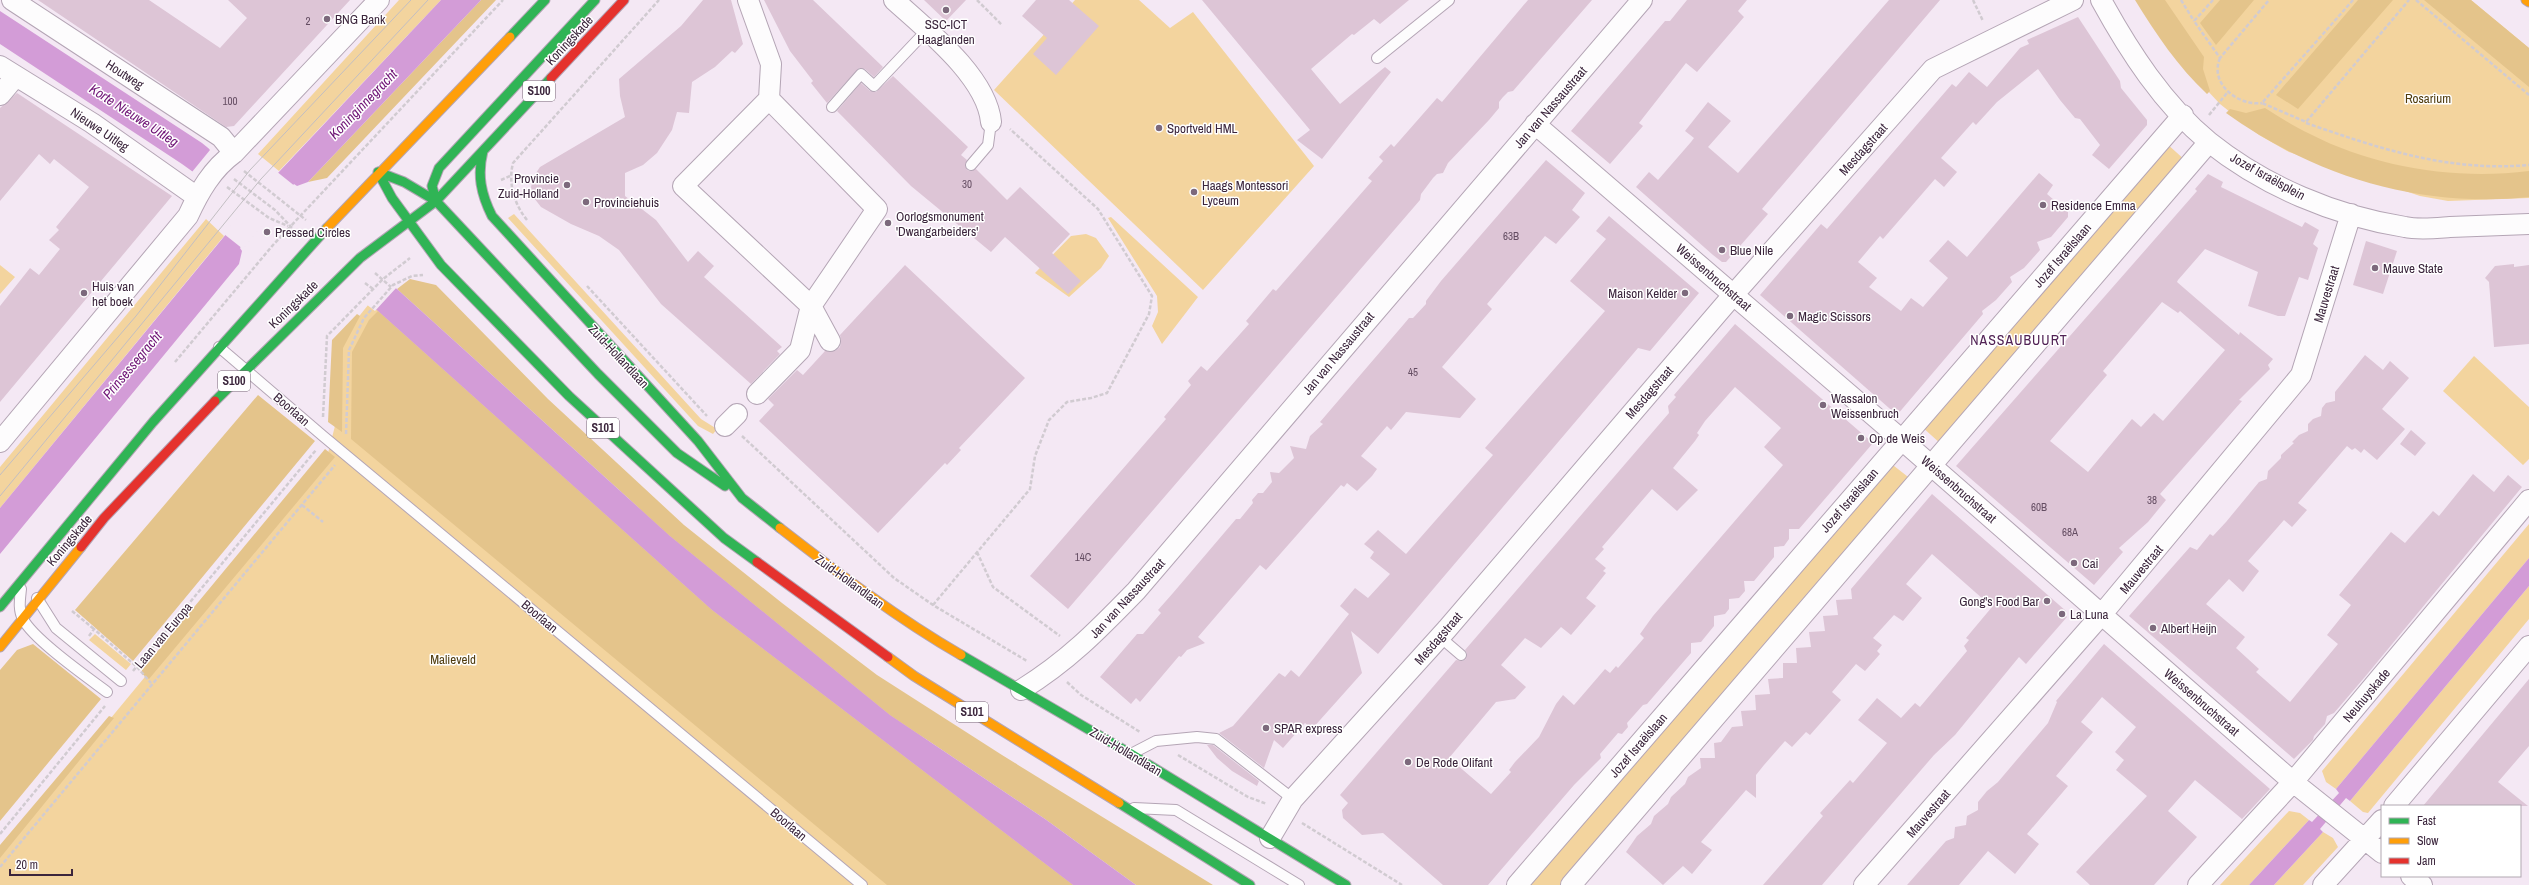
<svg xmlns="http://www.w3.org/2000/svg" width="2529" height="885" viewBox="0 0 2529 885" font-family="'Archivo Narrow',sans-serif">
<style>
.green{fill:#f3d49e}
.forest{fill:#e4c48b}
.water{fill:#d39cd7}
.pier{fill:#f4e8f4}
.building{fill:#ddc5d6;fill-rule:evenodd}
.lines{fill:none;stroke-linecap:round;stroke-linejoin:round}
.lane-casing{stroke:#b4a5b5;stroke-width:12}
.street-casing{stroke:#b4a5b5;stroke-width:22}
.fast-casing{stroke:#b4a5b5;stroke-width:11}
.slow-casing{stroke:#b4a5b5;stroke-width:11}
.jam-casing{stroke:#b4a5b5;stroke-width:11}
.path{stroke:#d1cbd1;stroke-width:2.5;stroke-dasharray:4 2;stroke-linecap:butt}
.lane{stroke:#fdfcfd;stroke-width:10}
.street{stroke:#fdfcfd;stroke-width:20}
.fast{stroke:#30b455;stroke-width:9}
.slow{stroke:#ff9f0a;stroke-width:9}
.jam{stroke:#e5322d;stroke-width:9}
.tram{stroke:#c2bec2;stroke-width:1}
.poi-dot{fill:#7c697c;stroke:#fff;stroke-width:1.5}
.labels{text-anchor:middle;stroke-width:3;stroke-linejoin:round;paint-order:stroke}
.number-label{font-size:11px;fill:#644d62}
.shield{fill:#fff;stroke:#766676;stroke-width:1}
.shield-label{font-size:12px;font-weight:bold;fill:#3b253c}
.poi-label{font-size:13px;fill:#3b253c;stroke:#fff;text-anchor:start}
.street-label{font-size:13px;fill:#3b253c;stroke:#fff}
.park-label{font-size:13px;fill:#4f3b0d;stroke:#fff}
.water-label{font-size:14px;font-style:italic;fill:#6f1476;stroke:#fff}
.neighbourhood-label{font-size:14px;letter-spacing:1px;fill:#512255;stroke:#fff}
</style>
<rect width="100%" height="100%" fill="#f4e8f4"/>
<path class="green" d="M399 0H441L279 171 258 154Z
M1075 0H1139L1170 28 1193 12 1314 166 1203 290 994 90Z
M2139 0H2471L2529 48V198L2448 201 2420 196 2289 152 2259 135 2220 104 2175 56Z
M2166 143 2186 161 1941 444 1921 426Z
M514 214 701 419 717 429 713 434 698 426 508 218Z
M1111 217 1198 297 1162 344 1152 326 1158 312 1157 296 1108 218Z
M206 219 224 236 0 508V467Z
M1086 234 1096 238 1109 256 1101 268 1069 297 1035 273 1071 236Z
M0 265 15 277 0 294Z
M376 295 1106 885H0V852L327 457 336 422 337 344Z
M2474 356 2529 407V459L2523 465 2443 391Z
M1889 462 1912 480 1560 885H1526Z
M2529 524V558L2336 789 2326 782 2322 771Z
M2529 586V619L2368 813 2363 812 2350 801Z
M95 634 131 664 126 670 89 640Z
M2289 811 2300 813 2309 820 2249 885H2220Z
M2323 832 2333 838 2338 847 2303 885H2274Z"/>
<path class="forest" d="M481 0H496L327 178 308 182Z
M2135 0H2165L2204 57 2203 69 2210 91 2207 94C2178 67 2156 34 2135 0Z
M2220 0H2254L2216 45 2200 23Z
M2358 0H2393L2298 109 2276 95Z
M2424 0H2471L2529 48V87Z
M2265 108C2280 117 2294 127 2310 134 2376 168 2456 180 2529 171V197C2419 208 2316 177 2226 113L2230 109 2246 113Z
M410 279 436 285 548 399 684 525 782 603 877 675 1002 755 1213 885H1136L1045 819 890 715 670 536 397 289Z
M378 311 712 610 1073 885H887L351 439 352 352 369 320Z
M357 314 360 316 343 348 342 432 328 422 332 340Z
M258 395 315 441 133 661 75 610Z
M325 449 335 457 149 679 142 674V670Z
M33 644 101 699 0 821V670L17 650Z
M109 716 114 718 0 858V845Z"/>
<path class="water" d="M441 0H481L308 182 297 186 294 184 278 203 397 289 670 536 890 715 1045 819 1136 885H1073L712 610 378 311 262 221 240 248 242 251 239 264 0 554V508L246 210 182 164 0 44V11L202 143 261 191Z
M2529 558V586L2350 801 2346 798 2320 829 2323 832 2274 885H2249L2309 820 2312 822 2339 793 2336 789Z"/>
<path class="pier" d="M206 144 261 189 276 171 296 187 281 203 397 287 375 311 263 224 243 249 224 234 243 211 186 169 192 172 210 150Z"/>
<path class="building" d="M38 0H149L220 48 247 18 228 0H350L234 126 226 127Z
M703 0H731L743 44 735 53 732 51 715 67 692 82 689 113 677 112 672 130 657 153 643 165 625 173V196L656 220 688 262 698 251 714 266 704 277 782 347 777 351 780 354 751 384 661 304 619 250 599 236 571 224 541 207 534 198 531 187 534 176 540 167 625 117 620 96 619 79 681 26Z
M764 0H813L883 67 874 77 865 69 859 68 827 103 811 83 813 81 790 51Z
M924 0H966L946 21Z
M1036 0H1069L1099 26 1056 75 1033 54 1047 38 1022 16Z
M1202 0H1409L1380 24 1374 19 1354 35 1352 34 1311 69 1340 104 1385 67 1391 72 1322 159 1297 140 1310 130Z
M1528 0H1592L1513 91 1508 92 1503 97 1499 102V108L1489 120 1448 163 1443 173 1437 174 1433 178 1421 194 1420 200 1068 609 1030 576 1166 419 1164 417 1191 385 1188 381 1201 366 1207 371 1249 324 1246 321 1273 289 1276 291 1372 181 1368 178 1383 161 1379 157 1391 144 1394 147 1437 98 1442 102Z
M1687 0H1747L1738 11 1744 17 1697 72 1686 63 1639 123 1643 126 1610 164 1571 131 1665 21H1670Z
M1889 0H1940L1762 209 1768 214 1726 262H1722L1713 255 1636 187 1649 172 1658 180 1691 142 1694 138 1685 131 1708 102 1731 121 1708 147 1738 173Z
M2078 17 2120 81 2121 88 2147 120V125L2109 169 2092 155 2100 145 2080 119 2075 118 2060 100 2038 69 1997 102 1976 125 1973 122 1941 158 1957 172 1944 187 1935 179 1883 239 1880 236 1858 262 1877 278 1869 287 1901 311 1911 298 1923 307 1948 278 1929 261 1948 240 1967 257 2039 173 2053 185 2047 194 2068 212V217L2051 237 2037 242 2040 250 2024 268 2010 277 2012 282 1996 300 1982 311 1983 314 1897 415 1760 295 1821 224 1827 229 1952 84 1956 87 1969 72 1987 87 2020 48 2029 44 2027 40Z
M893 76 968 147 961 155 967 160 965 164 967 170 970 171 976 169 1007 200 1020 187 1070 234 1052 253 1081 281 1068 294 1005 237 991 252 974 238 911 186 837 111 861 83 870 91 876 92Z
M17 93 172 196 0 402V306L30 268 39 275 60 249 49 240 59 230 56 227 89 187 54 159 50 164 39 154 0 201V108Z
M1546 160 1585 193 1572 210 1580 217 1556 244 1545 236 1487 304 1492 309 1442 367 1476 399 1460 418 1406 412 1391 430 1387 426 1361 456 1377 469 1372 476 1357 491 1347 483 1344 487 1341 485 1266 570 1260 565 1198 637 1205 643 1187 650 1181 657 1179 656 1140 702 1136 698 1131 704 1100 677 1137 634H1143L1161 613 1158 610 1173 593 1236 519H1240L1253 503 1252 500 1258 493H1263L1272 482 1270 472 1279 473 1294 458 1290 446 1306 449 1310 436 1323 424 1320 422 1404 324 1409 318H1413L1426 304V301L1441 281Z
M2208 174 2223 182 2221 187 2302 227 2305 222 2319 230 2313 244 2318 248 2308 280 2299 277 2285 316H2278L2248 306 2258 272 2205 249 2178 280 2177 282 2214 314 2239 335 2240 332 2273 359 2268 365 2270 369 2239 400 2242 401 2160 494 2166 500 2148 522 2119 548 2123 552 2094 585 1956 466 2197 191 2195 189ZM2162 302 2178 313 2180 311 2225 350 2163 421 2154 413 2141 427 2132 419 2088 472 2050 441 2107 375 2103 371Z
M1609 216 1699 293 1650 351 1638 348 1378 654 1351 631 1362 673 1312 729 1305 723 1283 748 1274 740 1264 768 1219 733 1233 726 1279 673 1285 677 1291 670 1299 677 1349 614 1340 606 1355 588 1368 598 1390 574 1370 558 1374 552 1364 544 1378 530 1406 554 1493 455 1485 448 1605 311 1570 281 1606 239 1596 231Z
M2366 241 2397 251 2383 294 2353 285Z
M2514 264V267L2529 265V344L2494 347 2489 282 2485 278 2495 266Z
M905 265 1025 378 959 448 961 450 947 465 945 463 878 533 759 421 774 405 768 399 797 370 803 375 825 351H835L840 347 841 341 840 335Z
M1735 324 1873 443 1799 529H1789V539L1784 546 1774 547V557L1754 581H1744L1745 591 1739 598 1729 599V609L1725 614 1714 616V626L1701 642 1691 643V653L1647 704 1643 705 1627 723 1628 727 1622 734 1618 733 1600 754 1601 758 1574 785 1488 885H1443L1383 833 1362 835 1343 818 1342 810 1348 803 1340 795 1456 660 1463 661 1466 659 1467 653 1465 650 1669 413 1668 406 1676 397 1674 395ZM1735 387 1781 428 1764 447 1783 465 1653 616 1640 634 1644 638 1618 668 1616 666 1610 673 1605 669 1574 705 1563 695 1556 704 1539 737 1515 762 1509 770 1511 772 1491 794 1449 758 1496 702 1515 699 1526 687 1501 665 1525 638 1541 648 1561 627 1571 635 1596 606 1586 598 1606 573 1603 571 1606 568 1595 559 1604 549 1602 547 1652 489 1677 511 1698 490 1673 468 1695 441 1699 435 1697 433 1705 421Z
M2365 355 2383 370 2390 361 2409 378 2382 409 2405 429 2377 460 2364 449 2361 453 2355 448 2352 450 2347 446 2298 503 2307 510 2292 527 2284 520 2248 561 2259 571 2243 592 2229 579 2206 604 2245 637 2236 648 2259 669 2256 672 2290 702 2338 644 2327 635 2351 605 2339 595 2391 532 2405 543 2433 511 2439 516 2473 474 2494 492 2508 475 2522 487 2364 678 2334 713 2327 716 2325 724 2314 736 2313 740 2294 759 2129 616 2190 547 2197 550 2210 534 2213 536 2226 522 2259 482 2267 479 2268 471 2281 458V455L2294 443 2292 442 2299 435 2308 431V424L2313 419 2321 416 2322 408 2326 403 2335 401V392Z
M2411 430 2426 443 2415 456 2400 444Z
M1932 494 2066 611 2064 614 2067 617 2026 664 2019 657 1955 735 1934 755 1822 885H1763L1823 816 1820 813 1850 780 1853 783 1887 743 1858 720 1877 698 1901 718 1915 703 1920 707 1967 651 1964 646 1969 640 1966 638 1992 607 1932 554 1906 584 1922 598 1903 621 1894 615 1873 638 1882 645 1877 651 1880 654 1865 671 1856 664 1832 692 1841 700 1810 735 1806 732 1792 747 1785 741 1764 765 1756 775V798L1746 790 1701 842 1712 850 1692 874 1683 866 1663 885 1626 852 1637 836 1651 824 1654 816 1668 804 1671 797 1685 784 1688 777 1701 768 1700 758H1715L1714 743 1721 742 1732 727 1743 726 1741 711 1756 710 1755 695 1770 694 1768 679 1783 678V663H1797L1796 648 1811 647 1809 632 1825 631 1823 616 1838 615 1836 600 1852 599 1851 589Z
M2104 644 2270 789 2242 819 2195 780 2168 811 2197 837 2154 885H2090L2076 872 2147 796 2116 770 2124 760 2115 752 2136 727 2102 697 2081 722 2093 732 2056 776 2068 786 2027 834 2039 844 2015 874 1988 851 1959 885H1907L1946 841 1954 838 1955 827 1966 825 1967 816 1978 810V802L1987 791 1998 782 2048 723 2057 702 2056 701Z
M2529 679V746L2498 782 2528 806H2423Z
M1207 745H1213L1259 781 1257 786 1232 771 1217 758Z"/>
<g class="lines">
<g class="lane-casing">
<path id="lane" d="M1377 58 1449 0
M832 107 861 74 874 86 927 30
M971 165 988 145 991 122
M219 347 323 436 862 885
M21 589C20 599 18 610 23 619 33 639 87 677 107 692
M37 598 56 628 121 681
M1440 637 1461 655
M1131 754 1156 741 1197 737 1216 739 1293 799
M1134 808 1176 810 1299 885"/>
</g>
<g class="street-casing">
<path id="street" d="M12 0 221 137 234 153
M748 0 771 64 769 99 877 209 811 306 830 341
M894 0C926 29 987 77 991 122
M2101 0C2129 51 2163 104 2209 142 2264 186 2335 216 2405 227 2419 230 2436 228 2450 227 2476 226 2503 225 2529 224
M0 66 92 123 197 197
M0 95 16 76
M1535 124 1902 440 2293 782 2382 853
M757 394 800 350 811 306 683 186 769 99
M725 426 737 414
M0 442 188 216C199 192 212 169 234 153L379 0
M1021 690C1068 661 1098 630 1136 591L1642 0
M2394 806 2529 646
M1270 838 1293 799 1447 629 1734 294 1933 69 2073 0
M2411 876 2422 885
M1517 885 2183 115
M1571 885 2209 142
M1864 885 2102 614 2301 375 2351 214
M2198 885 2293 782 2529 500
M2323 885 2382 820"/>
</g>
<g class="fast-casing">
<path id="fast" d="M510 37 545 0
M483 151C477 175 481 194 492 216L698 441 742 498 780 528
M378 172 392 198 441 265 569 396 724 538 757 562
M378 172 404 182 436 201 598 374 677 453 725 486
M436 201 432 186 439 168 595 0
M215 401 360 258 436 201 551 78
M0 607 153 422 327 228
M961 655 1131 754 1346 885
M1119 803 1250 885"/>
</g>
<g class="slow-casing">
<path id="slow" d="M2526 0 2529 2
M327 228 510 37
M780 528C838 573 897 618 961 655
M0 647 81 547
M888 657 914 676 1119 803"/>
</g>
<g class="jam-casing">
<path id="jam" d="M551 78 624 0
M81 547 104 518 215 401
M757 562 888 657"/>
</g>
<path class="path" d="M977 0 1002 25
M1973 0 1983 21
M2181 0 2194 21
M2213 0 2194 21 2220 58 2269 0
M2353 0 2262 103 2306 122 2409 0
M2416 0 2529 95
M2220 58C2209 84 2238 106 2262 103
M2209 115 2227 93
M2306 123C2381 149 2448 172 2529 165
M244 171 306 220
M234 179 275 210 295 231
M501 180 510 176
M227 187 269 218 288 226
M527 220C514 204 508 183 513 163L659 0
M375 273 391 287
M365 283 373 289
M587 286 707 416
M175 362 273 245 503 0
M323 417 327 336 383 279 410 258
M346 434 349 350 364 318 393 285 412 276 423 275
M742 436 894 578 933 605 1027 661
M302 505 323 522
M977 552 993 587 1060 636
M933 605 1030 489 1035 456 1049 420 1067 402 1091 398 1107 393 1149 314 1152 296 1098 209 1010 129
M72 611 94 629
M89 636 94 629 137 667 151 683
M133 671 316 450
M1067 682 1081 695 1140 732
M1178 755 1248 797 1267 804
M1302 823 1402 885
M0 834 105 706
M0 867 335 465"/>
<use href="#lane" class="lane"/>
<use href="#street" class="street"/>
<use href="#fast" class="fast"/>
<use href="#slow" class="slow"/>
<use href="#jam" class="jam"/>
<path class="tram" d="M0 475 136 316 250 170 411 0
M0 496 261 179 428 0"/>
</g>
<g class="poi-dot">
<circle cx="946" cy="10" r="4"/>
<circle cx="327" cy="19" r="4"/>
<circle cx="1159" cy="128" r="4"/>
<circle cx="567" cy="185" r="4"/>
<circle cx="1194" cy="192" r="4"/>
<circle cx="586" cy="202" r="4"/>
<circle cx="2043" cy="205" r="4"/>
<circle cx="888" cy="223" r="4"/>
<circle cx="267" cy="232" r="4"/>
<circle cx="1722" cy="250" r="4"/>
<circle cx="2375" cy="268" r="4"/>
<circle cx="84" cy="293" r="4"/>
<circle cx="1685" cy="293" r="4"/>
<circle cx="1790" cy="316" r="4"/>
<circle cx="1823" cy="405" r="4"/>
<circle cx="1861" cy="438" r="4"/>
<circle cx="2074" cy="563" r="4"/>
<circle cx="2047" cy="601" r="4"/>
<circle cx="2062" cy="614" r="4"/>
<circle cx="2153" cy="628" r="4"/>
<circle cx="1266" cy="728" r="4"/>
<circle cx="1408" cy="762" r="4"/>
</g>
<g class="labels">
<g class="number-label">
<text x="308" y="25">2</text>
<text x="230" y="105">100</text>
<text x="967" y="188">30</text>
<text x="1511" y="240">63B</text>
<text x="1413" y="376">45</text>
<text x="2152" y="504">38</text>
<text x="2039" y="511">60B</text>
<text x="2070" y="536">68A</text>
<text x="1083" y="561">14C</text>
</g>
<g class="shield">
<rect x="523" y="81" width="32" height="20" rx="3"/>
<rect x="218" y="371" width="32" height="20" rx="3"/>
<rect x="587" y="418" width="32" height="20" rx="3"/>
<rect x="956" y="702" width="32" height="20" rx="3"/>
</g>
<g class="shield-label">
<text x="539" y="95">S100</text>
<text x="234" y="385">S100</text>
<text x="603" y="432">S101</text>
<text x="972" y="716">S101</text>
</g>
<g class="poi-label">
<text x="335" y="24">BNG Bank</text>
<text x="946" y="29" text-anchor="middle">SSC-ICT<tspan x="946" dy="15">Haaglanden</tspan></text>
<text x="1167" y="133">Sportveld HML</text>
<text x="559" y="183" text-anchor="end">Provincie<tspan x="559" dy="15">Zuid-Holland</tspan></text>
<text x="1202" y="190">Haags Montessori<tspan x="1202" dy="15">Lyceum</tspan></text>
<text x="594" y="207">Provinciehuis</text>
<text x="2051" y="210">Residence Emma</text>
<text x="896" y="221">Oorlogsmonument<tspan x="896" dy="15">'Dwangarbeiders'</tspan></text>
<text x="275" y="237">Pressed Circles</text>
<text x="1730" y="255">Blue Nile</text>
<text x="2383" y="273">Mauve State</text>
<text x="92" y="291">Huis van<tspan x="92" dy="15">het boek</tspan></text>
<text x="1677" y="298" text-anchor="end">Maison Kelder</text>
<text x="1798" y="321">Magic Scissors</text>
<text x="1831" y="403">Wassalon<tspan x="1831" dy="15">Weissenbruch</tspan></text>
<text x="1869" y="443">Op de Weis</text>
<text x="2082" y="568">Cai</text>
<text x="2039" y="606" text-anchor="end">Gong's Food Bar</text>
<text x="2070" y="619">La Luna</text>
<text x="2161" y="633">Albert Heijn</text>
<text x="1274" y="733">SPAR express</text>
<text x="1416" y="767">De Rode Olifant</text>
</g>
<g class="street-label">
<text transform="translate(569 40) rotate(-47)" y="5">Koningskade</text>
<text transform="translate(125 74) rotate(33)" y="5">Houtweg</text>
<text transform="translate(1550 107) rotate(-49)" y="5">Jan van Nassaustraat</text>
<text transform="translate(100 129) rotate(34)" y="5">Nieuwe Uitleg</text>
<text transform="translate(1863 149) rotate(-48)" y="5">Mesdagstraat</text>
<text transform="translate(2268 176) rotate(29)" y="5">Jozef Israëlsplein</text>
<text transform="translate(2062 255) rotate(-49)" y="5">Jozef Israëlslaan</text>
<text transform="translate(1714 277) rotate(41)" y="5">Weissenbruchstraat</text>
<text transform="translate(2326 294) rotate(-73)" y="5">Mauvestraat</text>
<text transform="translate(293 304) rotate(-44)" y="5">Koningskade</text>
<text transform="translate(1338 353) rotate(-50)" y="5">Jan van Nassaustraat</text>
<text transform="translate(619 356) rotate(47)" y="5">Zuid-Hollandlaan</text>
<text transform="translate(1649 392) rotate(-49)" y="5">Mesdagstraat</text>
<text transform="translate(292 409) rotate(41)" y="5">Boorlaan</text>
<text transform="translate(1959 489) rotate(41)" y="5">Weissenbruchstraat</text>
<text transform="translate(1849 500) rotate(-49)" y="5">Jozef Israëlslaan</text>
<text transform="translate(69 540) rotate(-50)" y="5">Koningskade</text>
<text transform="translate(2141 569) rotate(-50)" y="5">Mauvestraat</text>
<text transform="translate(850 581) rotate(36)" y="5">Zuid-Hollandlaan</text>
<text transform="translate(1127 598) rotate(-47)" y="5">Jan van Nassaustraat</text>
<text transform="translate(540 616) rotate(40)" y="5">Boorlaan</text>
<text transform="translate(163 635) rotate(-50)" y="5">Laan van Europa</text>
<text transform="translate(1438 638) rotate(-49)" y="5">Mesdagstraat</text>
<text transform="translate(2366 695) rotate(-50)" y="5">Neuhuyskade</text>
<text transform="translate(2202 702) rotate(41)" y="5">Weissenbruchstraat</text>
<text transform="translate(1638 745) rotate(-49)" y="5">Jozef Israëlslaan</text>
<text transform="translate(1126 751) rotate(31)" y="5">Zuid-Hollandlaan</text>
<text transform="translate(1928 813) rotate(-49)" y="5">Mauvestraat</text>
<text transform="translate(789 824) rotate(40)" y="5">Boorlaan</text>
</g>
<g class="park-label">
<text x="2428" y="103">Rosarium</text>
<text x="453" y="664">Malieveld</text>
</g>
<g class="water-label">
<text transform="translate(363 104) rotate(-46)" y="5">Koninginnegracht</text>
<text transform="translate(134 115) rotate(33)" y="5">Korte Nieuwe Uitleg</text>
<text transform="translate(132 365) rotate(-50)" y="5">Prinsessegracht</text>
</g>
<g class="neighbourhood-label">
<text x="2019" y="345">NASSAUBUURT</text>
</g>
</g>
<rect x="2381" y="805" width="140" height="72" fill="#ffffff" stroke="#b1a8b1"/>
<rect x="2389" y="818" width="20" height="6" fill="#30b455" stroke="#b1a8b1"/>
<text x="2417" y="825" font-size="12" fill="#3b253c">Fast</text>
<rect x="2389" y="838" width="20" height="6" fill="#ff9f0a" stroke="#b1a8b1"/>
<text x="2417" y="845" font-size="12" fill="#3b253c">Slow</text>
<rect x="2389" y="858" width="20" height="6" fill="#e5322d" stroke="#b1a8b1"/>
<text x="2417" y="865" font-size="12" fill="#3b253c">Jam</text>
<path d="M10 869v6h62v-6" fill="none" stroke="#3b253c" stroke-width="2"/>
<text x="16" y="869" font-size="12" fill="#3b253c" stroke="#ffffff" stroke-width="3" paint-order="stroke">20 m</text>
</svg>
